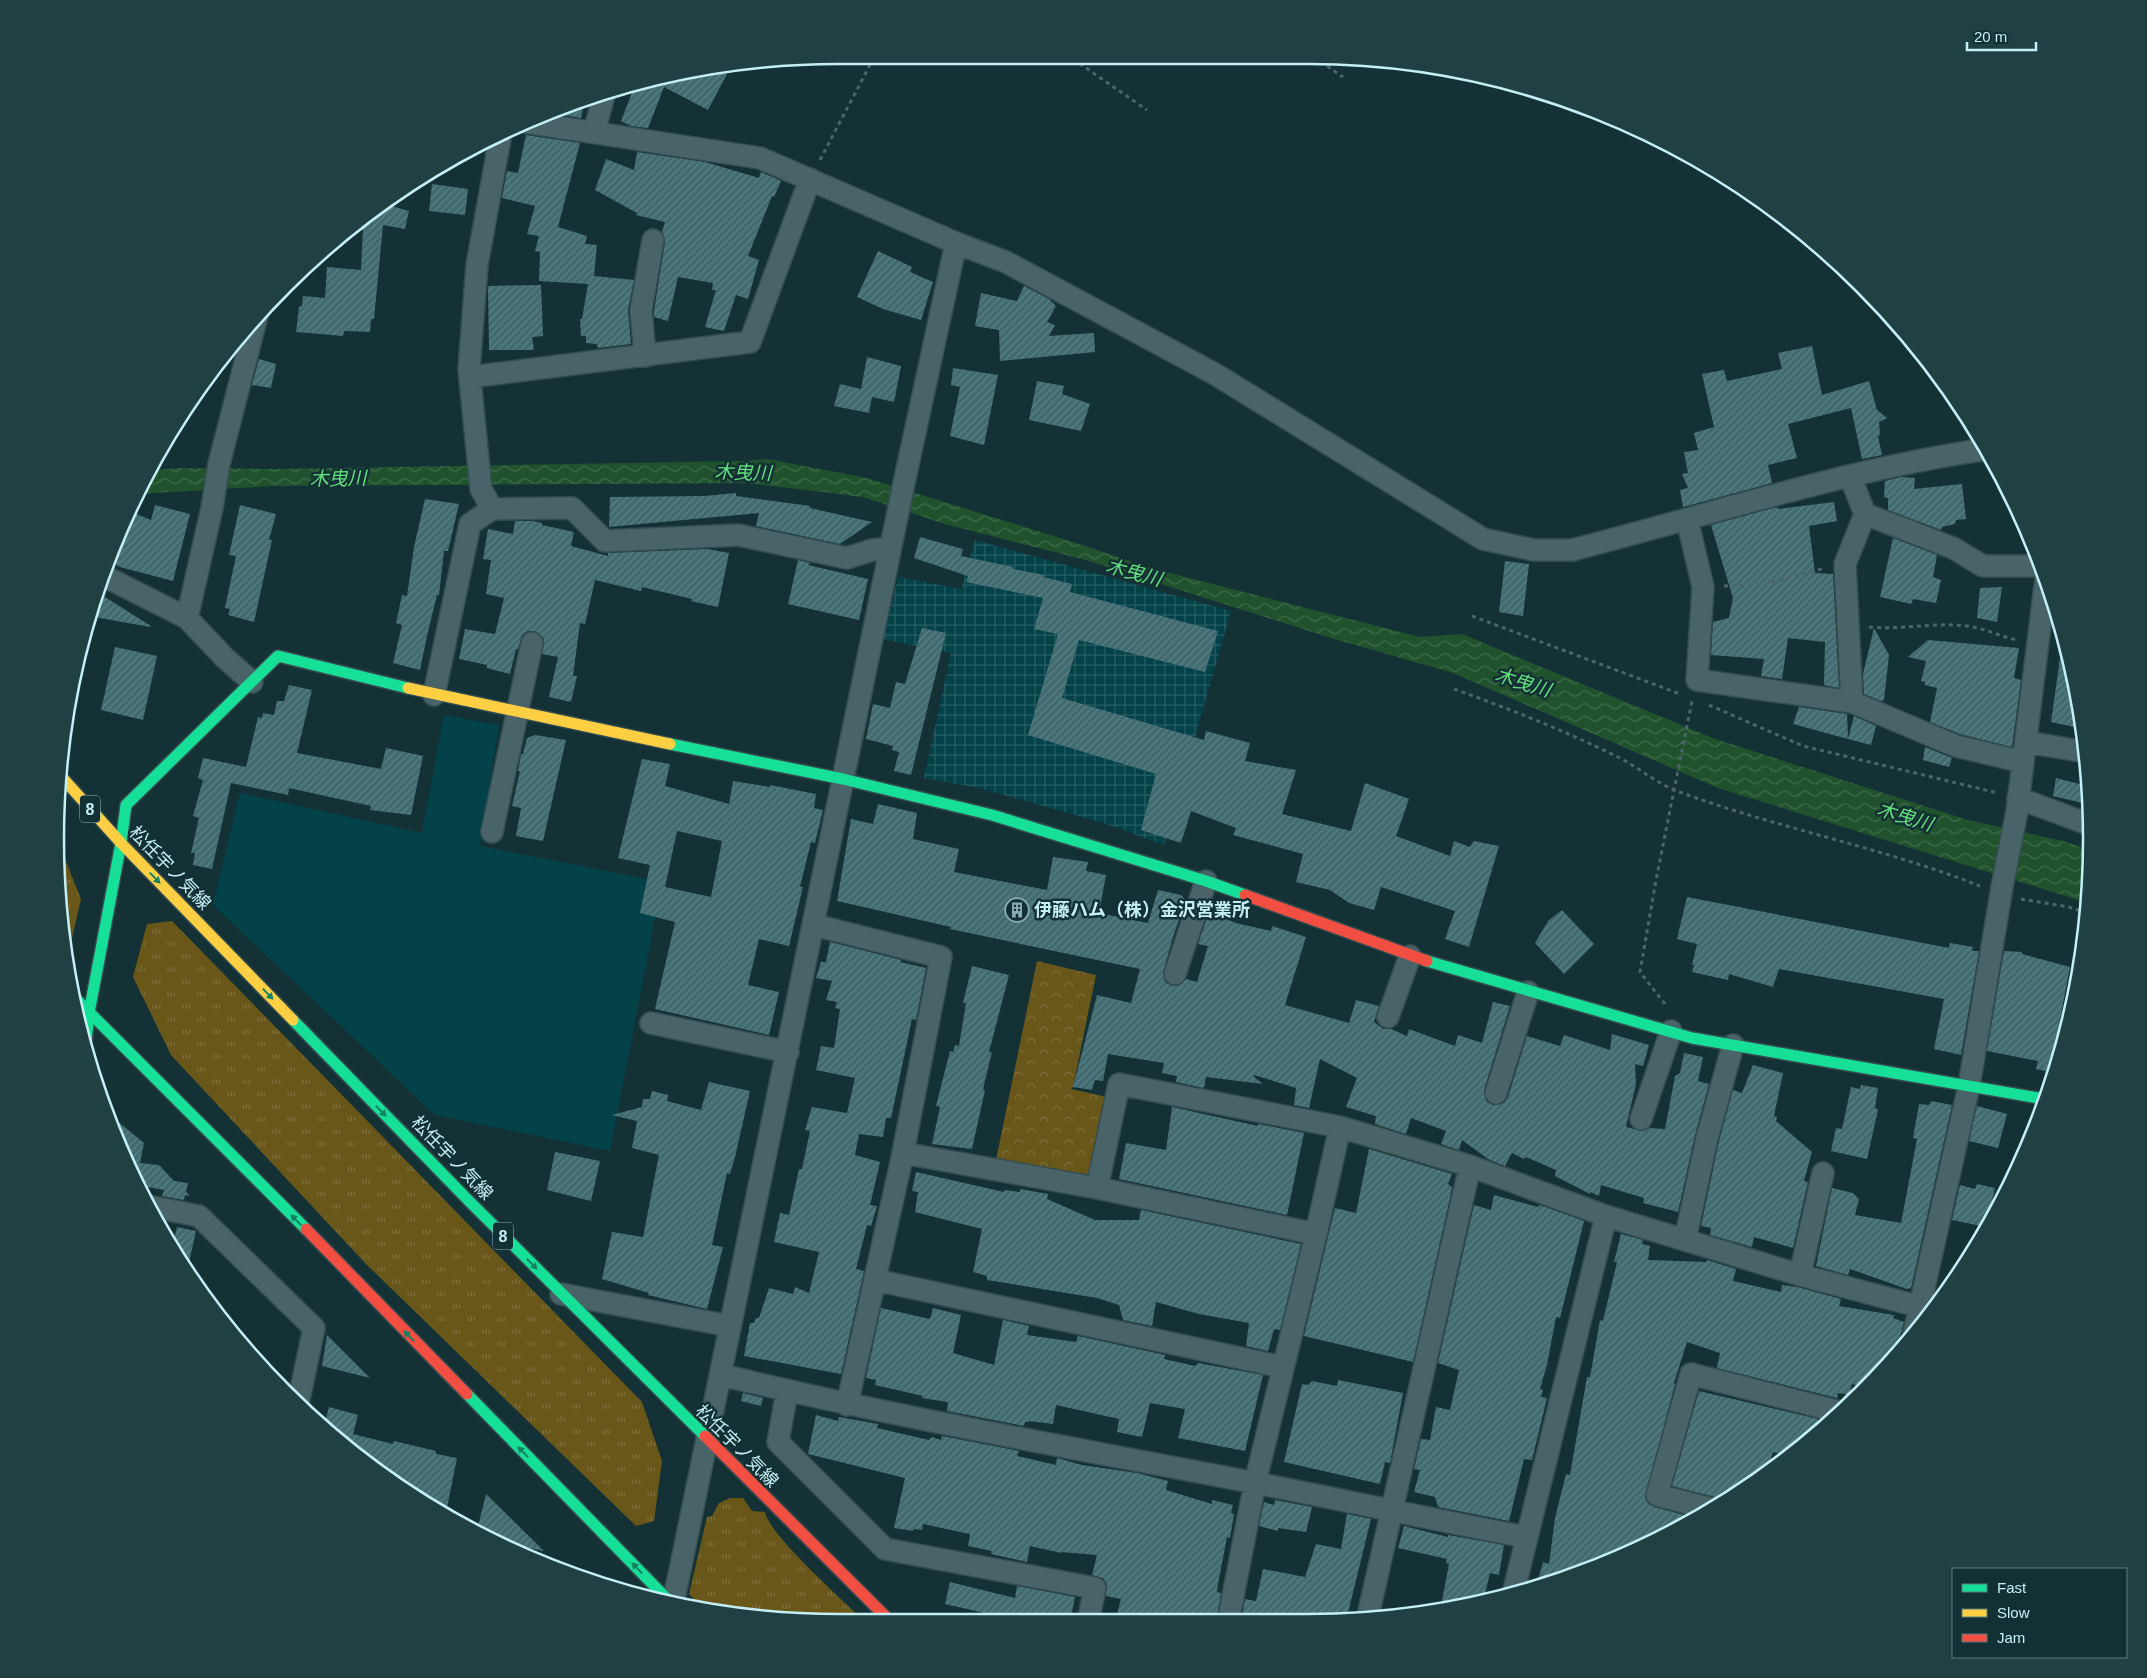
<svg xmlns="http://www.w3.org/2000/svg" width="2147" height="1678" viewBox="0 0 2147 1678" font-family="Helvetica,'Noto Sans JP',sans-serif">
<style>
.built{fill:#044249}
.industrial{fill:url(#industrial-grid)}
.grass{fill:url(#grass-tufts)}
.park{fill:url(#park-crowns)}
.water{fill:url(#water-waves)}
.building{fill:url(#building-hatch);fill-rule:evenodd}
.lines{fill:none;stroke-linecap:round;stroke-linejoin:round}
.street-casing{stroke:#354d50;stroke-width:24}
.fast-casing{stroke:#354d50;stroke-width:14}
.slow-casing{stroke:#354d50;stroke-width:14}
.jam-casing{stroke:#354d50;stroke-width:14}
.path{stroke:#4d6568;stroke-width:3;stroke-dasharray:4 4;stroke-linecap:butt}
.street{stroke:#486468;stroke-width:21}
.fast{stroke:#16e098;stroke-width:11}
.slow{stroke:#ffcf43;stroke-width:11}
.jam{stroke:#f24e42;stroke-width:11}
.oneway{fill:#148062}
.labels{text-anchor:middle;stroke-width:5;stroke-linejoin:round;paint-order:stroke}
.shield{fill:#133135;stroke:#90b6bc;stroke-width:1}
.shield-label{font-size:16px;font-weight:bold;fill:#c5eff6}
.street-label{font-size:18px;fill:#c5eff6;stroke:#133135}
.poi-label{font-size:18px;font-weight:bold;fill:#c5eff6;stroke:#133135;text-anchor:start}
.water-label{font-size:19px;font-style:italic;fill:#63e17d;stroke:#133135}
.rim{fill:none;stroke:#c5eff6;stroke-width:2.5}
</style>
<defs>
<pattern id="industrial-grid" width="8" height="8" patternUnits="userSpaceOnUse" patternTransform="scale(1.25)"><rect width="8" height="8" fill="#044249"/><path d="M0 4h8M4 0v8" fill="none" stroke="#275e64"/></pattern>
<pattern id="grass-tufts" width="24" height="20" patternUnits="userSpaceOnUse" patternTransform="scale(1.25)"><rect width="24" height="20" fill="#69571a"/><path d="M3 7l-1-3M5 7V3M7 7l1-3M15 17l-1-3M17 17v-4M19 17l1-3" fill="none" stroke="#7d6f3c"/></pattern>
<pattern id="park-crowns" width="20" height="18" patternUnits="userSpaceOnUse" patternTransform="scale(1.25)"><rect width="20" height="18" fill="#69571a"/><path d="M2 6a3 3 0 1 1 6 0M12 15a3 3 0 1 1 6 0" fill="none" stroke="#7d6f3c"/></pattern>
<pattern id="water-waves" width="16" height="10" patternUnits="userSpaceOnUse" patternTransform="scale(1.25)"><rect width="16" height="10" fill="#20532d"/><path d="M0 5q4-4 8 0t8 0" fill="none" stroke="#3f6c4c"/></pattern>
<pattern id="building-hatch" width="6" height="6" patternUnits="userSpaceOnUse" patternTransform="scale(1.25)"><rect width="6" height="6" fill="#416b70"/><path d="M-1 1l2-2M0 6l6-6M5 7l2-2" fill="none" stroke="#5b8085"/></pattern>
</defs>
<rect width="100%" height="100%" fill="#143236"/>
<path class="built" d="M444 715 499 725 480 846 662 882 610 1151 435 1115 213 905 240 793 422 833Z"/>
<path class="industrial" d="M975 540 1231 611 1164 845 1104 823 979 788 924 778 951 653 883 639 898 577 961 589Z"/>
<path class="grass" d="M55 834 81 899 72 938 62 940Z
M172 921 642 1402 662 1461 654 1521 636 1526 366 1264 171 1055 133 977 147 924Z
M730 1498H743L752 1511 765 1512C768 1534 846 1603 866 1623H839L705 1610 689 1594 707 1517 712 1516 719 1503Z"/>
<path class="park" d="M1037 961 1096 975 1073 1087 1071 1089 1107 1097 1090 1173 1084 1180 996 1160Z"/>
<path class="water" d="M767 459 867 478 1073 542 1154 569 1420 637 1462 634 1715 739 1968 820 2063 841 2089 850 2090 890 2088 903 1718 788 1453 673 1331 638 1086 560 945 524 863 497 748 483 273 486 137 494 149 470 180 468 273 469 746 461Z"/>
<path class="building" d="M713 66 727 74 708 110 664 87 648 128 631 126 621 121 636 82Z
M585 99 581 118 563 115 567 105Z
M526 135 580 143 558 227 587 236 585 244 597 245 594 276 634 280 628 310 631 344 598 348 597 344 586 343V336H581L580 319H582L588 284 539 281 540 252 535 251 539 236 527 234 535 206 502 198 507 171 518 173Z
M637 152 705 162 759 178 761 172 781 181 774 197 772 196 748 256 759 260 748 299 736 295 724 331 705 327 716 290H712L713 283 678 277 668 321 654 317V311L665 242 662 232 665 222 636 215 637 213 595 190 606 159 634 170Z
M432 184 468 189 465 215 429 211Z
M385 201V204L409 211 405 229 383 225 374 319H371L370 332 344 331 343 336 296 332 299 307 302 306 303 296 325 298 327 267 361 270 363 228 351 226Z
M878 251 912 267 910 272 933 282 921 320 883 309 857 297Z
M541 285 543 336 532 337 534 350H489L488 286Z
M1024 286 1049 299 1056 306 1047 322 1055 325 1049 336 1094 333 1095 352 1000 361 999 330 975 326 981 293 1017 301Z
M1812 346 1822 395 1869 381 1877 410 1887 418 1879 422 1880 435 1878 436 1882 455 1862 459 1851 408 1788 424 1797 458 1768 465 1772 483 1683 507 1680 490 1688 488 1682 474 1688 473 1684 452 1698 450 1694 433 1714 427 1702 374 1724 370 1727 381 1782 369 1778 353Z
M867 357 901 366 894 402 872 397 869 413 834 406 840 384 861 389Z
M259 359 276 364 271 388 252 385Z
M953 368 998 375 984 445 950 436 960 387 951 385Z
M1037 381 1064 386 1062 394 1090 404 1081 431 1029 420Z
M1901 477 1915 478 1914 489 1962 484 1966 519 1956 520 1955 524 1942 527 1941 530 1888 510V498L1884 497 1885 481Z
M736 493V496L810 506V508L872 522 840 544 756 526 759 513 609 527 610 497 704 496Z
M425 499 459 504 448 551H444L439 595H437L427 636 420 670 393 663 402 625 396 623 402 595 407 596 414 547Z
M1834 502 1837 521 1809 526 1815 573 1833 574 1839 688 1824 685 1825 642 1788 638 1782 679 1761 676 1764 659 1711 655 1713 622 1729 618 1733 598 1711 525 1777 507 1778 509Z
M155 505 190 514 173 581 120 567 108 559 115 539 129 511 151 520Z
M240 505 276 514 269 540H272L254 622 228 615 230 609 225 608 236 556 229 555Z
M515 521H532L542 523V525L574 532 571 546 608 556V553L707 549 729 553 718 607 691 601 692 599 642 587 641 591 595 580 585 624 580 623 573 676H577L571 702 549 697 558 657 542 654 544 639 535 631H528L522 635 518 649H516L510 674 487 668V665L459 659 465 629 495 634 504 598 486 594 491 560 483 559 488 529 513 534Z
M920 537 963 549 961 556 1013 567V569L1044 575 1043 577 1072 584 1070 592 1218 631 1205 672 1079 640 1062 698 1204 740 1206 731 1250 743 1245 761 1296 770 1282 814 1351 831 1365 783 1409 799 1396 836 1450 856 1454 841 1470 847 1474 841 1499 846 1469 947 1445 939 1455 911 1381 887 1374 910 1349 903 1330 890 1296 882 1303 854 1233 835 1236 828 1191 811 1181 843 1141 830 1156 774 1028 735 1058 634 1034 629 1043 598 966 582 968 576 914 558Z
M1893 538 1937 555 1933 577 1941 580 1936 603 1913 599 1911 604 1880 597Z
M798 560 810 563 808 565 868 579 859 620 788 604Z
M1505 561 1529 564 1523 616 1499 612Z
M2002 587 1997 622 1977 618 1980 588Z
M97 592 151 626 150 627 89 616Z
M922 628 946 633 911 775 894 771 899 752 892 750 893 746 866 739 873 704 890 708 896 682 905 684Z
M1874 628 1889 655 1884 700 1881 701 1864 694 1863 674Z
M1928 640 2019 648 2014 678 2021 680 2012 747 1960 734 1930 722 1937 688 1925 685V682L1921 681 1926 661 1908 657Z
M2062 644H2064L2081 717 2079 728 2051 722Z
M115 647 157 656 143 720 101 710Z
M289 685 312 690 297 753 381 769 386 748 423 756 411 815 370 810 371 806 289 788 288 795 231 783 212 869 193 865 195 853H191L199 818 193 816 203 780 198 778 203 758 246 767 258 717 262 718 263 713 274 715 277 701H284Z
M1799 707 1847 714 1848 739 1793 724Z
M1854 716 1876 726 1871 745 1848 739Z
M535 735 566 740 543 841 516 836 521 808 512 806 520 771H518L521 754H523L527 738Z
M1925 747 1952 758 1949 767 1923 760Z
M642 759 670 764 665 786 729 804 733 781 770 787V785L816 794 814 808 823 810 815 843 811 842 800 887H803L789 946 759 939 748 985 779 992 769 1035 655 1009 675 922 640 913 650 865 618 858ZM677 831 722 841 711 897 665 887Z
M2056 778 2087 786V804L2053 796Z
M878 804 917 813 913 839 959 849 954 872 1047 890 1053 857 1088 862 1086 871 1106 875 1099 913 1148 923 1158 890 1181 895 1186 900 1173 937 1163 973 1165 982 1172 986H1178L1186 979 1197 982 1208 946 1198 944 1209 912 1236 923 1271 931 1272 926 1306 937 1285 1005 1349 1023 1356 1000 1379 1006 1374 1022 1383 1029H1391L1407 1036 1409 1029 1455 1046 1458 1035 1482 1043 1493 1002 1510 1006 1484 1090 1486 1101 1493 1105 1504 1103 1508 1097 1527 1036 1560 1046 1564 1035 1610 1050 1612 1034 1649 1045 1643 1066 1635 1064 1636 1084 1626 1127 1643 1131 1649 1128 1665 1129 1675 1076 1680 1073 1684 1053 1703 1057 1698 1081 1709 1084 1695 1135 1678 1212 1643 1203 1644 1198 1601 1185 1599 1196 1590 1192V1194L1555 1176 1556 1170 1526 1157 1524 1159 1512 1153 1505 1166 1488 1159 1462 1140 1459 1150 1441 1144 1446 1131 1411 1118 1406 1134 1375 1124 1376 1116 1346 1107 1357 1078 1320 1059 1309 1108 1294 1105 1296 1088 1254 1075V1077L1263 1084 1206 1077 1204 1088 1176 1082 1177 1076 1162 1073 1164 1063 1108 1054 1103 1081 1095 1080 1092 1090 1073 1087 1097 995 1131 1003 1140 969 950 929 951 927 837 901 851 819 873 824Z
M1687 897 1949 948 1950 943 1973 947 1972 951H1979L1961 1055 1934 1049 1944 999 1779 969 1773 987 1729 974 1728 980 1692 972 1694 965H1692L1697 944 1677 939Z
M1562 910 1594 944 1564 974 1535 943 1548 921Z
M830 942 901 960 900 962 926 968 916 1020 912 1019 891 1118H886L883 1137 859 1134 855 1155 880 1162 870 1205 877 1206 871 1226 867 1225 856 1269 864 1271 841 1374 744 1356 750 1323H754L756 1318H759L769 1288 793 1294 795 1287 809 1293 819 1252 774 1242 780 1213 789 1215 799 1169H802L810 1131 805 1130 812 1107 847 1113 855 1078 816 1070 821 1046 834 1048 840 1009 835 1008 837 1002 826 1000 832 981 816 978 821 962H826Z
M2004 951 2022 952V954L2070 967 2058 1030 2060 1033 2055 1051 2059 1052 2054 1073 2036 1069 2038 1061 1987 1051Z
M972 966 1009 975 989 1052H992L983 1089 985 1090 972 1149 932 1144 940 1107 936 1106 950 1051 953 1052 955 1045 959 1046 966 1003H963Z
M1753 1065 1783 1073 1774 1116 1777 1117 1776 1121 1812 1152 1804 1181 1808 1182 1793 1248 1754 1237 1752 1247 1742 1244 1710 1235 1711 1228 1701 1226 1719 1141 1733 1090 1742 1093Z
M709 1082 750 1091 735 1157 730 1174 727 1173 712 1245 723 1247 707 1309 648 1295 649 1293 602 1279 612 1232 643 1237 659 1155 632 1148 637 1121 612 1115 642 1107 643 1099H650L652 1091 668 1095 667 1101 701 1110Z
M1861 1085 1878 1088 1875 1108 1878 1110 1867 1159 1831 1151 1836 1128 1842 1129 1851 1087 1860 1089Z
M1931 1101 1952 1105 1911 1288 1907 1289 1850 1269 1848 1275 1816 1266 1832 1188 1853 1193 1859 1199 1855 1215 1901 1223 1917 1139 1913 1138 1919 1104 1929 1105Z
M1977 1106 2007 1114 1998 1148 1969 1141Z
M1172 1107 1258 1126V1124L1304 1133 1287 1215 1119 1179 1126 1143 1166 1150Z
M105 1111 144 1143 140 1163 159 1165 174 1181 188 1183 186 1192 190 1196 185 1195 184 1200 162 1196 164 1190 137 1185 115 1139Z
M1369 1149 1452 1174 1448 1184 1452 1187 1450 1198 1413 1362 1304 1336 1335 1208 1356 1213Z
M555 1152 600 1161 591 1201 547 1190Z
M916 1172 1004 1192 1005 1190 1020 1192V1189L1048 1194 1047 1199 1095 1220H1139L1141 1210 1301 1244 1280 1330 1274 1329 1268 1351 1246 1346 1249 1323 1199 1314 1156 1302 1152 1326 1123 1320 1119 1305 1097 1298 987 1280V1276L973 1272 982 1229 915 1212 918 1192 912 1191Z
M1977 1184 1995 1188 1986 1227 1952 1220 1960 1185 1975 1189Z
M1494 1195 1538 1207 1540 1205 1584 1221 1560 1318 1556 1317 1547 1365 1540 1389 1543 1390 1541 1397 1547 1398 1532 1460 1524 1459 1509 1521 1438 1507 1435 1497 1414 1492 1420 1470 1414 1469 1421 1439 1430 1440 1436 1407 1450 1410 1459 1370 1438 1363 1474 1205 1491 1210Z
M177 1227 196 1231 187 1271 172 1248Z
M1621 1234 1643 1240 1642 1244 1650 1246 1648 1260 1707 1262V1260L1736 1269 1733 1281 1781 1292 1782 1285 1797 1287 1841 1299 1839 1306 1894 1315 1893 1318 1904 1322 1902 1330 1895 1354 1863 1387 1852 1384 1849 1395 1838 1393 1837 1398 1717 1368 1720 1353 1687 1342 1674 1383 1675 1384 1645 1498 1648 1503 1654 1507 1699 1519 1560 1581 1536 1588 1543 1562 1549 1564 1555 1518 1566 1474 1570 1475 1587 1377H1590L1600 1320 1603 1321 1617 1262H1614Z
M881 1308 930 1319 933 1308 961 1315 953 1353 994 1365 1003 1320 1029 1326 1027 1335 1076 1342 1078 1336 1165 1355 1164 1359 1195 1366 1198 1363 1263 1375 1245 1451 1178 1438 1185 1409 1150 1403 1142 1437 1117 1432 1119 1419 1056 1405 1053 1424 1029 1421V1422H1025L1024 1426 947 1411 948 1402 922 1398 923 1396 875 1385 876 1380 866 1378Z
M327 1335 370 1378 322 1366Z
M1338 1380 1403 1393 1390 1463 1385 1462 1380 1484 1284 1462 1302 1384 1308 1385 1312 1381 1337 1386Z
M1699 1391 1818 1419 1816 1435 1786 1456 1773 1452 1767 1470 1722 1502 1715 1497 1672 1486Z
M743 1393 763 1398 761 1406 741 1401Z
M329 1407 358 1415 353 1434 393 1444 394 1441 436 1451V1454L457 1458 446 1513 403 1491 324 1426Z
M816 1415 838 1421 839 1417 878 1424 877 1428 929 1440 932 1437 941 1440 942 1436 1019 1451 1017 1456 1056 1465 1057 1458 1082 1465 1137 1473 1168 1481 1166 1490 1212 1504V1500L1233 1505 1231 1513 1234 1514 1230 1538 1227 1537 1218 1584 1217 1592 1221 1593 1216 1622H1115L1121 1599 1106 1596 1107 1584 1103 1578 1092 1575 1097 1555 1061 1552V1553L1030 1546 1027 1562 991 1554 992 1551 968 1546 970 1534 923 1524 922 1530 914 1529 913 1531 894 1528 905 1478 808 1454Z
M486 1494 544 1551 500 1543 477 1530Z
M1275 1500 1312 1507 1306 1532 1278 1528V1531L1259 1526 1264 1502 1274 1505Z
M1347 1514 1371 1519 1346 1621 1241 1622 1245 1599 1256 1601 1263 1569 1305 1577 1316 1544 1341 1549Z
M1404 1526 1448 1537V1535L1504 1545 1499 1575 1490 1573 1483 1602 1440 1611 1449 1564 1446 1563 1447 1559 1398 1548Z
M950 1582 1015 1598 1017 1586 1075 1597 1070 1622H1011V1619L945 1604Z"/>
<g class="lines">
<g class="street-casing">
<path id="street" d="M524 122 760 158 956 243 1006 262 1215 374 1483 539 1534 550H1572C1710 515 1847 469 1988 449
M594 132 605 92
M645 356 641 310 653 240
M470 377 750 342 810 179
M1850 476 1865 514 1953 548 1983 566H2041
M492 509 481 489 469 369 477 265 501 133
M1865 514 1845 564 1852 702 1956 746 2023 762
M1687 519 1703 587 1697 680 1852 702
M102 575 187 618 225 658 252 682
M187 618 212 508 219 464 257 316
M434 695 470 524 492 509 572 508 605 541 738 535 847 558 872 550 890 548
M2026 742 2086 752
M2018 798 2088 824
M492 832 532 643
M814 925 941 957 903 1153 847 1405
M1175 974 1206 881
M1388 1017 1410 956
M651 1023 788 1052
M1496 1093 1528 992
M1641 1119 1671 1031
M903 1153 1097 1188 1316 1234 1255 1483 1228 1622
M1097 1188 1119 1084 1340 1127 1470 1166 1606 1216 1800 1275 1921 1307
M148 1206 199 1216 314 1328 298 1404
M1316 1234 1340 1127
M1685 1240 1707 1138 1733 1045
M1800 1275 1823 1173
M875 1280 1283 1367
M561 1294 730 1326
M1914 1333 1969 1086 2002 887 2017 811 2046 578
M722 1375C886 1415 1052 1444 1219 1476 1321 1495 1423 1518 1526 1537
M787 1391 778 1442 885 1549 1095 1588 1088 1622
M1712 1509 1657 1495 1691 1374 1840 1412
M1513 1594 1606 1216
M673 1604 904 483 956 243
M1367 1620 1470 1166"/>
</g>
<g class="fast-casing">
<path id="fast" d="M670 744 843 779 992 815 1206 881 1245 895
M1427 961 1692 1038 2044 1099
M72 995 306 1229
M293 1020 469 1201 705 1436
M85 1052 89 1013 121 843 126 805 278 656 408 688
M467 1394 671 1603"/>
</g>
<g class="slow-casing">
<path id="slow" d="M408 688 670 744
M59 774 121 843 293 1020"/>
</g>
<g class="jam-casing">
<path id="jam" d="M1245 895 1427 961
M306 1229 467 1394
M705 1436 892 1623"/>
</g>
<path class="path" d="M1314 57 1343 77
M1073 59 1147 110
M820 160 872 61
M1724 586 1767 584 1825 568
M1472 616 1680 694
M1869 627C1903 630 1933 622 1967 626 1983 628 2000 636 2016 640
M1454 689C1510 709 1565 731 1618 757 1638 767 1656 783 1677 791 1776 828 1881 847 1980 886
M1709 705 1803 746 1998 793
M2021 899 2069 907 2087 913
M1665 1004 1640 972 1656 880 1692 701"/>
<use href="#street" class="street"/>
<use href="#fast" class="fast"/>
<use href="#slow" class="slow"/>
<use href="#jam" class="jam"/>
</g>
<defs><path id="oneway-solid" d="M-6-.8H1V-3.2L6.5 0L1 3.2V.8H-6Z" transform="scale(1.25)"/></defs>
<g class="oneway">
<use href="#oneway-solid" transform="translate(155 878) rotate(46)"/>
<use href="#oneway-solid" transform="translate(268 994) rotate(46)"/>
<use href="#oneway-solid" transform="translate(381 1111) rotate(46)"/>
<use href="#oneway-solid" transform="translate(296 1220) rotate(-135)"/>
<use href="#oneway-solid" transform="translate(532 1264) rotate(45)"/>
<use href="#oneway-solid" transform="translate(409 1336) rotate(-134)"/>
<use href="#oneway-solid" transform="translate(523 1452) rotate(-134)"/>
<use href="#oneway-solid" transform="translate(637 1568) rotate(-134)"/>
</g>
<defs>
<g id="building-ring" transform="scale(1.25)"><circle r="9.5" fill="#133135" stroke="#87adb3" stroke-width="1.5"/><path d="M-4-6H4V6H1V3H-1V6H-4ZM-2.5-4.3h1.7v1.8h-1.7ZM.8-4.3h1.7v1.8H.8ZM-2.5-1h1.7V.8h-1.7ZM.8-1h1.7V.8H.8Z" fill="#87adb3"/></g>
</defs>
<g fill-rule="evenodd">
<use href="#building-ring" x="1017" y="910"/>
</g>
<g class="labels">
<g class="shield">
<rect x="80" y="795.5" width="20" height="27" rx="4"/>
<rect x="493" y="1222.5" width="20" height="27" rx="4"/>
</g>
<g class="shield-label">
<text x="90" y="815">8</text>
<text x="503" y="1242">8</text>
</g>
<g class="street-label">
<text transform="translate(170 868) rotate(46)" y="6">松任宇ノ気線</text>
<text transform="translate(452 1158) rotate(46)" y="6">松任宇ノ気線</text>
<text transform="translate(737 1446) rotate(45)" y="6">松任宇ノ気線</text>
</g>
<g class="poi-label">
<text x="1034" y="916">伊藤ハム（株）金沢営業所</text>
</g>
<g class="water-label">
<text transform="translate(743 472) rotate(2)" y="7">木曳川</text>
<text transform="translate(338 478) rotate(-1)" y="7">木曳川</text>
<text transform="translate(1134 572) rotate(15)" y="7">木曳川</text>
<text transform="translate(1523 682) rotate(17)" y="7">木曳川</text>
<text transform="translate(1905 816) rotate(17)" y="7">木曳川</text>
</g>
</g>
<path d="M0 0H2147V1678H0ZM839 64H1308A775 775 0 0 1 2083 839V839A775 775 0 0 1 1308 1614H839A775 775 0 0 1 64 839V839A775 775 0 0 1 839 64Z" fill="#214044" fill-rule="evenodd"/>
<path class="rim" d="M839 64H1308A775 775 0 0 1 2083 839V839A775 775 0 0 1 1308 1614H839A775 775 0 0 1 64 839V839A775 775 0 0 1 839 64Z"/>
<rect x="1952" y="1568" width="175" height="90" fill="#133135" stroke="#5a7d82"/>
<rect x="1962" y="1584" width="25" height="8" fill="#16e098" stroke="#5a7d82"/>
<text x="1997" y="1593" font-size="15" fill="#c5eff6">Fast</text>
<rect x="1962" y="1609" width="25" height="8" fill="#ffcf43" stroke="#5a7d82"/>
<text x="1997" y="1618" font-size="15" fill="#c5eff6">Slow</text>
<rect x="1962" y="1634" width="25" height="8" fill="#f24e42" stroke="#5a7d82"/>
<text x="1997" y="1643" font-size="15" fill="#c5eff6">Jam</text>
<path d="M1967 42v8h69v-8" fill="none" stroke="#c5eff6" stroke-width="2.5"/>
<text x="1974" y="42" font-size="15" fill="#c5eff6" stroke="#133135" stroke-width="4" paint-order="stroke">20 m</text>
</svg>
